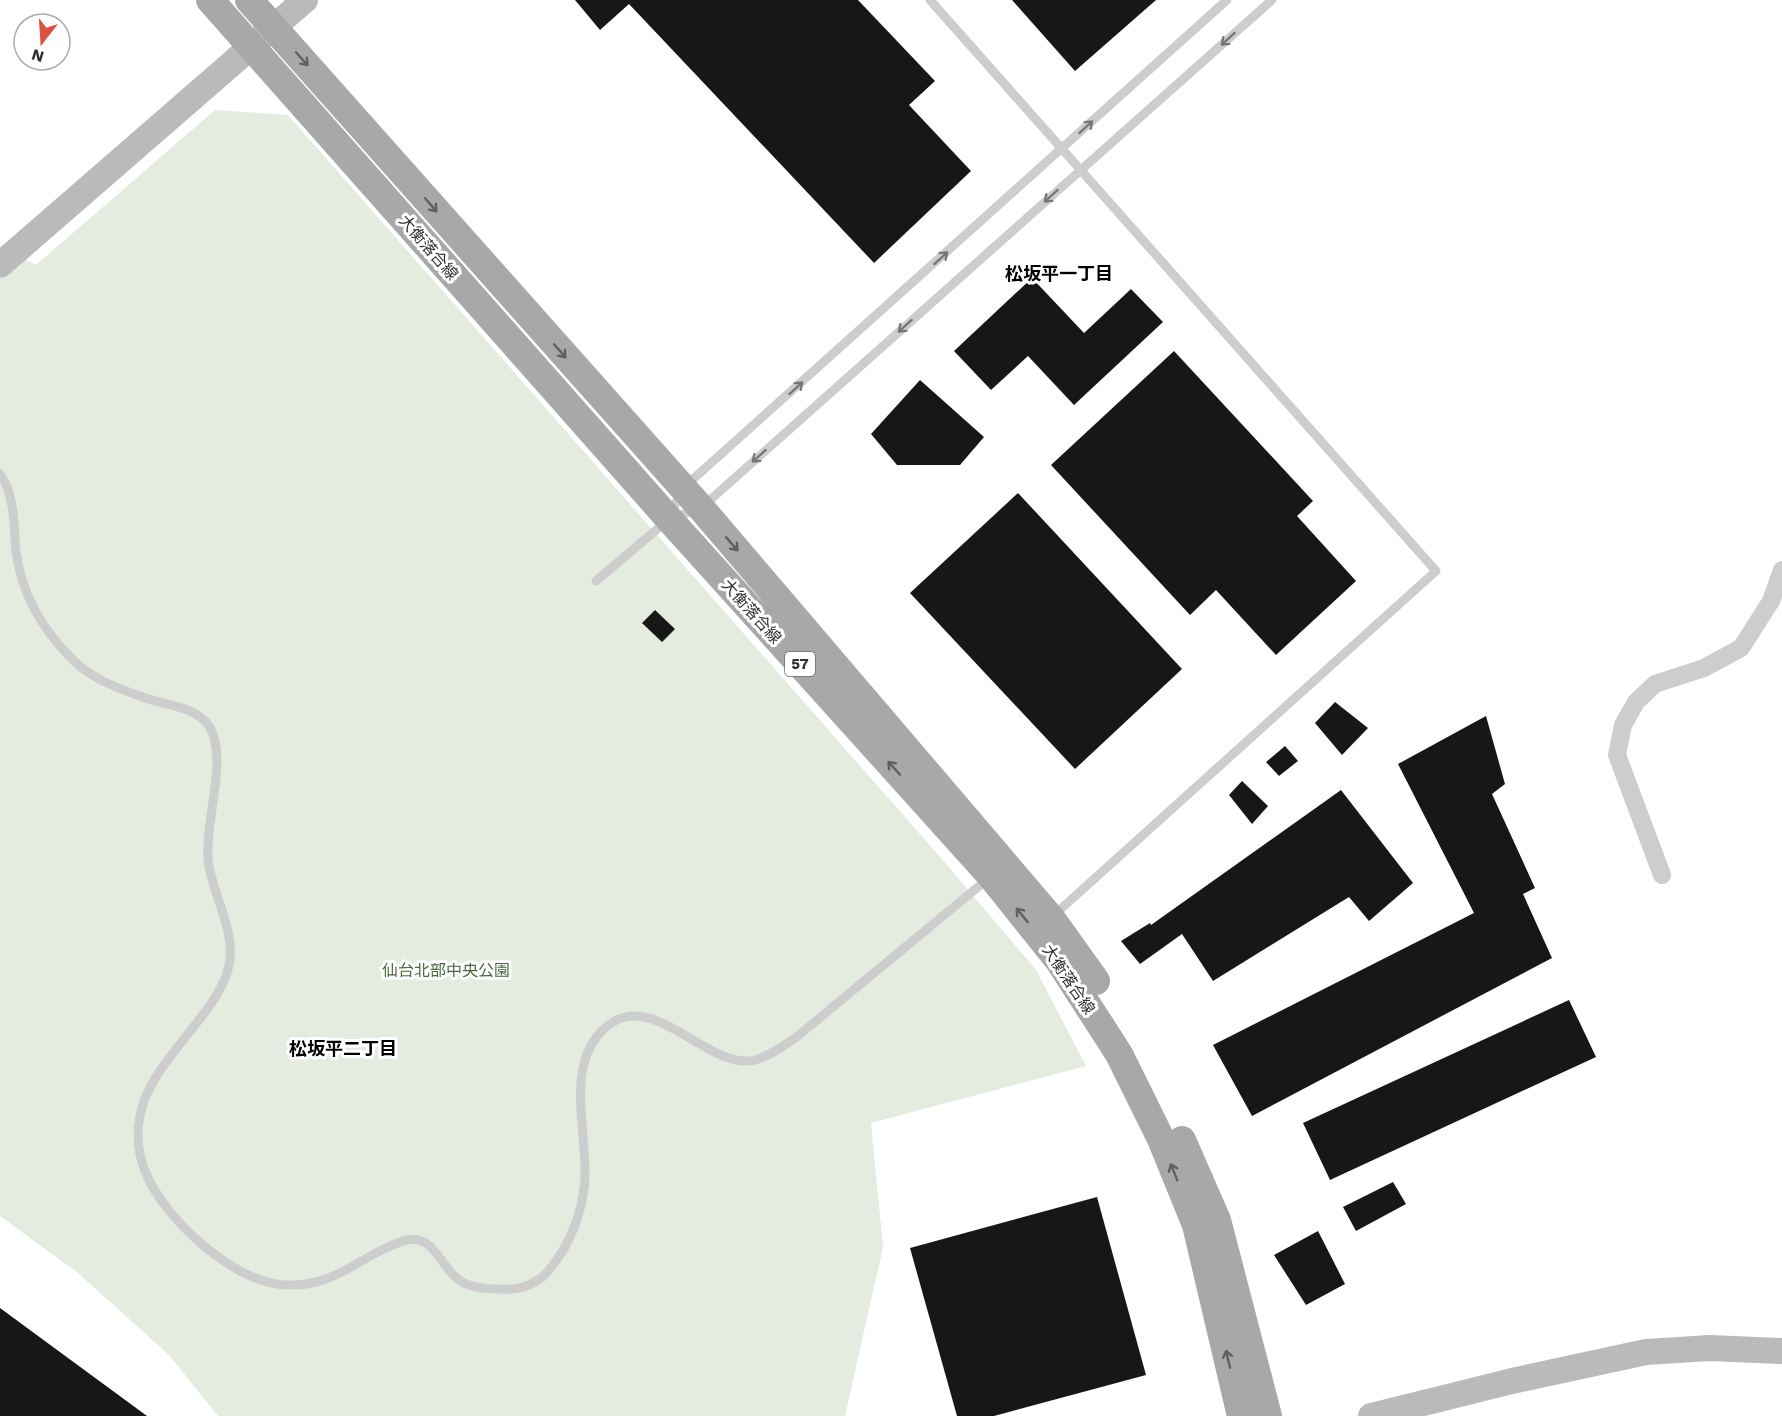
<svg xmlns="http://www.w3.org/2000/svg" width="1782" height="1416" viewBox="0 0 1782 1416" font-family="'Work Sans','Noto Sans JP',sans-serif">
<style>
.green{fill:#e3ecdf}
.building{fill:#171717}
.lines{fill:none;stroke-linecap:round;stroke-linejoin:round}
.lane{stroke:#cdcdcd;stroke-width:9}
.street{stroke:#cdcdcd;stroke-width:18}
.secondary{stroke:#bababa;stroke-width:26}
.primary{stroke:#a8a8a8;stroke-width:28}
.oneway{stroke:#777}
.oneway2{stroke:#606060}
.labels{text-anchor:middle;stroke-width:6;stroke-linejoin:round;paint-order:stroke}
.shield{fill:#fff;stroke:#6e6e6e;stroke-width:1.5}
.shield-label{font-size:15px;font-weight:bold;fill:#303030}
.street-label{font-size:16px;fill:#303030;stroke:#fff}
.park-label{font-size:16px;fill:#4a693f;stroke:#fff}
.neighbourhood-label{font-size:18px;font-weight:bold;fill:#000;stroke:#fff}
</style>
<rect width="100%" height="100%" fill="#fff"/>
<path class="green" d="M215 110 288 115 948 866 1036 970 1086 1066 871 1123 883 1247 845 1416H218L169 1355 78 1273 0 1216V246L36 265Z"/>
<path class="building" d="M575 0H858L935 81 909 105 971 171 874 263 629 4 600 30Z
M1012 0H1156L1075 71Z
M1032 278 1084 333 1131 289 1163 322 1074 405 1028 356 991 390 954 351Z
M1174 351 1313 501 1297 516 1356 581 1276 655 1216 590 1190 615 1051 465Z
M920 380 984 437 960 465H897L871 434Z
M1018 493 1182 669 1075 769 910 593Z
M655 610 675 629 662 642 642 623Z
M1335 702 1368 728 1342 755 1315 723Z
M1486 716 1505 784 1492 794 1535 888 1523 894 1552 958 1252 1116 1213 1045 1474 913 1398 764Z
M1285 746 1298 761 1279 776 1266 762Z
M1242 781 1268 806 1252 824 1229 795Z
M1341 790 1413 883 1369 921 1349 897 1213 981 1182 934 1140 964 1121 941 1150 923 1151 925Z
M1569 1000 1596 1057 1330 1180 1303 1123Z
M1393 1182 1406 1204 1356 1231 1343 1207Z
M1097 1197 1146 1375 994 1416H957L910 1248Z
M1318 1231 1345 1284 1306 1305 1274 1255Z
M0 1308 147 1416H0Z"/>
<g class="lines">
<path class="lane" d="M930 0 1436 571 1053 916
M0 474C16 497 13 525 16 552 22 595 42 630 74 661 92 679 120 689 145 698 168 706 204 707 213 734 225 770 205 821 208 860 212 895 236 929 229 965 222 1007 161 1054 144 1101 136 1124 136 1148 145 1171 163 1218 235 1284 286 1285 337 1287 360 1255 403 1241 436 1231 439 1270 464 1283 474 1288 487 1289 499 1289 515 1290 527 1288 541 1278 548 1273 553 1265 558 1258 574 1235 585 1202 585 1173 586 1125 563 1054 613 1022 658 994 710 1071 755 1060 769 1056 782 1047 794 1039L989 878
M671 514 682 489 1227 0
M596 581 669 519 701 508 1272 0"/>
<path class="street" d="M1662 875 1617 755 1623 725 1636 702 1655 684 1704 668 1741 648 1771 601 1782 570"/>
<path class="secondary" d="M0 265 305 0
M1371 1416 1512 1381 1646 1352 1710 1348 1782 1351"/>
<path class="primary" d="M210 0 669 519 991 876 1059 961 1119 1054 1161 1139 1196 1225 1241 1416
M249 0 701 508 1051 918 1096 981
M1182 1140 1217 1220 1268 1416"/>
</g>
<defs><path id="oneway-shaft" d="M-6 0H5M1.5-3L5.5 0L1.5 3" fill="none" stroke-width="1.6" stroke-linecap="round" stroke-linejoin="round" transform="scale(1.5)"/></defs>
<g class="oneway">
<use href="#oneway-shaft" transform="translate(1228 39) rotate(138)"/>
<use href="#oneway-shaft" transform="translate(1086 127) rotate(-42)"/>
<use href="#oneway-shaft" transform="translate(1051 196) rotate(138)"/>
<use href="#oneway-shaft" transform="translate(941 258) rotate(-42)"/>
<use href="#oneway-shaft" transform="translate(905 326) rotate(138)"/>
<use href="#oneway-shaft" transform="translate(796 388) rotate(-42)"/>
<use href="#oneway-shaft" transform="translate(759 456) rotate(138)"/>
</g>
<g class="oneway2">
<use href="#oneway-shaft" transform="translate(302 59) rotate(48)"/>
<use href="#oneway-shaft" transform="translate(431 205) rotate(49)"/>
<use href="#oneway-shaft" transform="translate(560 351) rotate(49)"/>
<use href="#oneway-shaft" transform="translate(732 544) rotate(49)"/>
<use href="#oneway-shaft" transform="translate(894 768) rotate(-132)"/>
<use href="#oneway-shaft" transform="translate(1022 915) rotate(-129)"/>
<use href="#oneway-shaft" transform="translate(1174 1172) rotate(-112)"/>
<use href="#oneway-shaft" transform="translate(1228 1359) rotate(-103)"/>
</g>
<g class="labels">
<rect class="shield" x="785" y="652" width="30" height="24" rx="4.5"/>
<g class="shield-label">
<text x="800" y="669">57</text>
</g>
<g class="street-label">
<text transform="translate(429 247) rotate(49)" y="6">大衡落合線</text>
<text transform="translate(752 611) rotate(48)" y="6">大衡落合線</text>
<text transform="translate(1069 979) rotate(56)" y="6">大衡落合線</text>
</g>
<g class="park-label">
<text x="446" y="976">仙台北部中央公園</text>
</g>
<g class="neighbourhood-label">
<text x="1059" y="280">松坂平一丁目</text>
<text x="343" y="1055">松坂平二丁目</text>
</g>
</g>
<g transform="translate(42 42) rotate(197)"><circle r="28" fill="#ffffff" stroke="#acacac" stroke-width="1.5"/>
<path d="M0-4.5L10 22L0 15L-10 22Z" fill="#db513d"/>
<text y="-9" font-size="16" font-weight="bold" text-anchor="middle" fill="#303030">N</text>
</g>
</svg>
